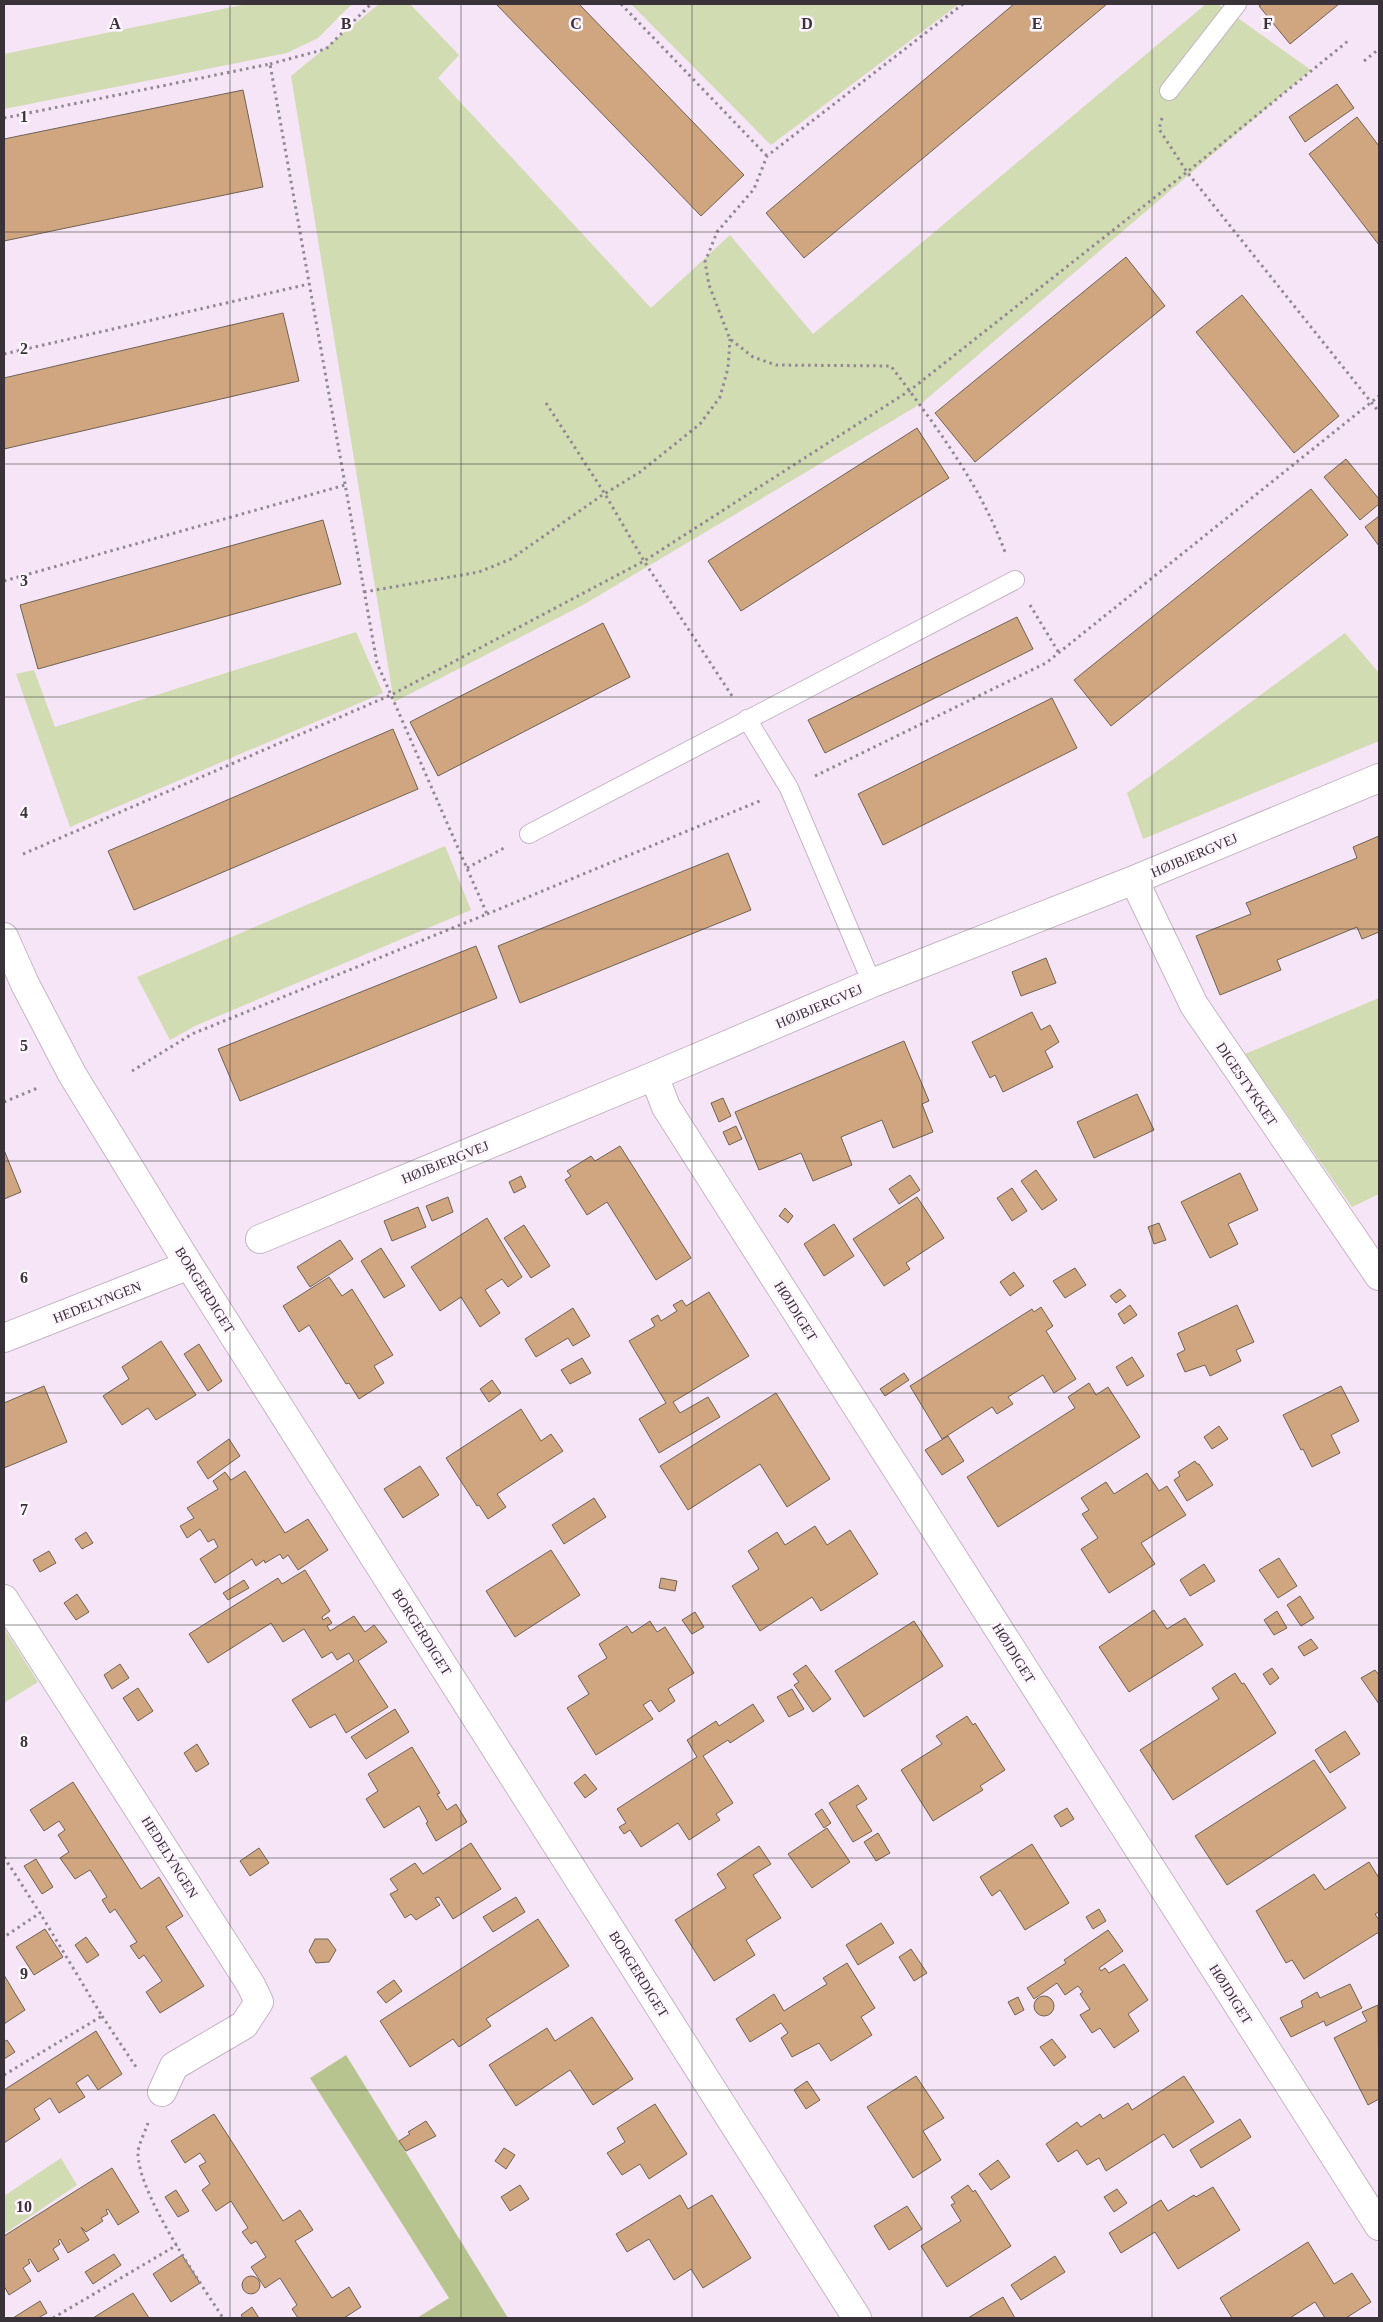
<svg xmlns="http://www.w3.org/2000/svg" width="1383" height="2322" viewBox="0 0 1383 2322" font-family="'Times New Roman',serif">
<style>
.green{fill:#d2dcb2}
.forest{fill:#b8c48f}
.building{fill:#cfa67f;stroke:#706254}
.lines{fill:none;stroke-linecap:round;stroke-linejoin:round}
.lane-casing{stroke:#c5b6c6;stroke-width:20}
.street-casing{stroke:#c5b6c6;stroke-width:30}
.path{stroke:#928893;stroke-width:3;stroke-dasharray:2.5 4;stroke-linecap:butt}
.lane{stroke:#fff;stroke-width:18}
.street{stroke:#fff;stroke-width:28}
.grid{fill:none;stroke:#393339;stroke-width:1;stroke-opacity:0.55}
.labels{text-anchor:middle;stroke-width:5;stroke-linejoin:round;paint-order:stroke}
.street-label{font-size:14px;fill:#393339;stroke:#fef5ff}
.grid-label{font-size:16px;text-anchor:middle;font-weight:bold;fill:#393339;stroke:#fef5ff;stroke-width:5;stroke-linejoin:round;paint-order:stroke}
</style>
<rect width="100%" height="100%" fill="#f5e5f6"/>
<path class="green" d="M247 4H352L318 38 287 53 4 109V54Z
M379 4H410L459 55 438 78 651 308 730 235 813 334 1206 4H1218L1311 70 922 403 583 605 394 702 291 76Z
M631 4H959L771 145Z
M356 632 383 693 70 827 16 674 34 670 55 727Z
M1345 633 1379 673V741L1143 839 1127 793Z
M445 846 471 910 197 1025 170 1040 137 977Z
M1379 998V1194L1352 1207 1245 1054Z
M4 1628 38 1682 4 1703Z
M61 2158 77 2185 4 2234V2196Z"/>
<path class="forest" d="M346 2055 508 2318H417L449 2298 310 2078Z"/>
<path class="building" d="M496 4H579L744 175 701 216Z
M1014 4H1107L804 258 766 213Z
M1262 4H1339L1290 44 1259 6Z
M1337 84 1354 108 1305 142 1289 117Z
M243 90 263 187 4 241V139Z
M1357 117 1379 146V245L1309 154Z
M1126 257 1165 306 975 462 935 413Z
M1242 295 1339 416 1294 453 1196 332Z
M283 313 299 381 4 449V378Z
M917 428 949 478 741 611 708 561Z
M1346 459 1379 499V504L1360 520 1324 477Z
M1311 489 1348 535 1111 726 1074 680Z
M1379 516V546L1365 527Z
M323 520 341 584 38 669 20 605Z
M1017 617 1033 649 825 753 808 720Z
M603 623 630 677 438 776 410 722Z
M1052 698 1077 748 883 845 858 794Z
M393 729 418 789 134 910 108 851Z
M1379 836V932L1362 939 1357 927 1277 960 1281 970 1220 995 1196 936 1251 914 1246 903 1357 858 1353 847Z
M728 853 751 910 520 1003 498 946Z
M476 946 497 998 240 1101 218 1049Z
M1046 958 1056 983 1021 996 1012 972Z
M1032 1012 1041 1030 1050 1025 1059 1042 1045 1051 1053 1067 1003 1092 995 1075 990 1078 972 1042Z
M904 1041 929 1101 922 1104 933 1132 893 1148 882 1120 841 1137 852 1165 813 1181 801 1153 759 1170 735 1112Z
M1137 1094 1154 1130 1094 1158 1077 1122Z
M723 1098 731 1116 719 1122 711 1103Z
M736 1126 742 1139 729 1145 723 1132Z
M620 1146 691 1258 656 1280 607 1202 587 1215 565 1180 571 1176 567 1171 591 1156 595 1161Z
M4 1150 21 1192 4 1199Z
M1036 1170 1057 1200 1042 1210 1021 1181Z
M1240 1173 1258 1210 1228 1224 1238 1244 1210 1258 1181 1202Z
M910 1175 920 1190 899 1204 889 1189Z
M521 1176 526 1187 514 1193 509 1182Z
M1012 1188 1027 1211 1012 1221 997 1198Z
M448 1197 453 1212 432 1221 426 1206Z
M917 1197 944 1238 906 1263 910 1269 884 1286 853 1239Z
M418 1207 426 1227 392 1241 384 1221Z
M785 1208 793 1216 788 1223 779 1216Z
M487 1218 522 1277 508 1287 502 1279 485 1290 500 1313 480 1327 461 1297 440 1311 411 1267Z
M1159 1223 1166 1240 1154 1244 1148 1227Z
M834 1224 854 1256 824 1276 804 1244Z
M524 1225 550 1266 531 1278 504 1238Z
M340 1240 353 1259 310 1287 297 1267Z
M381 1248 405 1286 384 1298 361 1261Z
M1075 1268 1086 1285 1065 1298 1053 1281Z
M1014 1272 1024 1286 1010 1296 1000 1282Z
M329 1277 342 1296 352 1289 393 1355 374 1366 384 1383 359 1399 349 1383 346 1384 309 1325 299 1332 283 1306Z
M1120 1289 1126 1296 1116 1303 1110 1296Z
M709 1292 749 1356 673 1402 680 1413 708 1397 720 1417 659 1453 639 1419 666 1403 629 1341 655 1326 651 1319 658 1315 661 1321 677 1311 673 1305 682 1300 686 1306Z
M1130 1305 1137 1315 1124 1324 1118 1314Z
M1237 1305 1254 1342 1236 1350 1241 1361 1210 1376 1205 1365 1185 1372 1177 1354 1185 1350 1178 1333Z
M1041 1307 1053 1326 1046 1331 1076 1379 1054 1393 1043 1375 1008 1397 1013 1404 997 1414 992 1407 942 1439 910 1386 1032 1309 1034 1312Z
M573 1308 590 1336 573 1346 568 1338 536 1357 525 1339Z
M161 1341 196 1395 156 1420 148 1408 122 1425 103 1396 129 1379 122 1367Z
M199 1344 222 1381 208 1391 184 1354Z
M1132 1357 1144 1376 1127 1386 1116 1367Z
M582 1358 591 1373 570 1384 561 1370Z
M904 1373 909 1380 885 1396 880 1389Z
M492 1380 501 1393 489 1402 480 1389Z
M1089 1383 1096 1395 1108 1387 1140 1437 998 1527 967 1477 1075 1408 1068 1397Z
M44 1386 67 1442 4 1468V1403Z
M1341 1386 1359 1421 1331 1435 1340 1453 1312 1467 1303 1449 1301 1450 1283 1415Z
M776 1393 830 1479 787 1507 760 1464 688 1510 660 1466Z
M521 1409 541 1441 551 1434 563 1451 497 1494 506 1507 488 1519 479 1505 477 1506 446 1458Z
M1219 1426 1228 1439 1212 1449 1204 1437Z
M948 1436 964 1461 942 1475 925 1450Z
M229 1439 240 1456 208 1479 197 1462Z
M1195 1461 1197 1464H1199L1213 1485 1187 1501 1174 1480 1180 1476 1178 1472Z
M420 1466 439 1495 403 1518 384 1489Z
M245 1471 285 1533 308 1519 328 1550 298 1570 288 1555 283 1559 280 1554 265 1563 264 1560 256 1566 252 1559 215 1583 200 1559 218 1547 214 1539 208 1542 200 1529 187 1538 180 1526 194 1518 187 1508 218 1489 213 1481 225 1472 231 1480Z
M1147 1473 1159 1491 1167 1486 1186 1515 1141 1543 1155 1564 1109 1593 1081 1549 1098 1538 1082 1514 1089 1510 1081 1498 1106 1482 1114 1494Z
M594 1498 606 1517 564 1544 552 1525Z
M815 1526 827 1545 850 1530 878 1574 821 1611 812 1597 760 1631 732 1586 759 1569 748 1551 777 1532 785 1545Z
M86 1532 93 1543 82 1549 75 1539Z
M551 1550 580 1595 515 1637 486 1591Z
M49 1551 56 1563 40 1572 33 1560Z
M1279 1558 1297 1586 1278 1598 1259 1570Z
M1204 1564 1215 1581 1190 1596 1180 1580Z
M305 1570 330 1611 322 1617 323 1620 328 1617 332 1623 327 1626 330 1631 354 1616 365 1632 374 1625 387 1642 358 1661 388 1707 346 1733 335 1714 310 1728 292 1700 354 1661 349 1653 337 1660 332 1652 322 1658 304 1629 283 1642 271 1623 208 1663 189 1634 278 1578 282 1584Z
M661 1578 677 1581 675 1591 659 1588Z
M244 1580 249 1588 228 1600 223 1593Z
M77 1594 89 1612 76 1620 64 1603Z
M1300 1596 1314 1618 1301 1626 1287 1605Z
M1154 1610 1167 1629 1185 1618 1203 1645 1129 1692 1099 1647Z
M1277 1611 1287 1628 1274 1635 1264 1620Z
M695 1612 704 1627 692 1634 682 1620Z
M650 1621 657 1632 665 1627 694 1673 668 1689 675 1701 659 1712 651 1700 643 1705 653 1719 596 1755 567 1708 589 1694 578 1676 607 1658 599 1644 627 1626 632 1633Z
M914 1621 943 1666 864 1717 835 1671Z
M1311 1639 1318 1648 1304 1656 1298 1647Z
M120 1664 129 1678 112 1689 104 1675Z
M806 1665 831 1699 813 1712 794 1685 799 1682 793 1674Z
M1272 1668 1279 1678 1270 1685 1263 1674Z
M1375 1670 1379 1675V1704L1361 1678Z
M1235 1673 1242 1684 1244 1683 1276 1733 1173 1800 1140 1750 1219 1699 1212 1688Z
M138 1688 153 1711 138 1721 123 1698Z
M792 1689 804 1709 789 1717 777 1697Z
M753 1704 764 1721 730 1743 728 1740 703 1756 733 1803 716 1814 720 1820 689 1840 678 1823 641 1847 630 1830 624 1834 619 1827 626 1823 617 1809 697 1757 687 1740 716 1721 719 1726Z
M395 1709 409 1732 366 1759 351 1737Z
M967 1716 973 1725 975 1723 1005 1770 980 1786 983 1790 933 1821 901 1770 942 1744 936 1736Z
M1345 1731 1360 1754 1330 1773 1315 1750Z
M197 1744 209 1764 196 1772 184 1753Z
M412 1747 440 1793 437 1794 447 1810 456 1804 467 1822 436 1841 426 1823 428 1822 419 1806 384 1828 366 1799 378 1791 368 1774Z
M1314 1760 1346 1808 1227 1885 1195 1836Z
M585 1774 597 1789 585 1798 574 1783Z
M73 1782 141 1889 159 1877 183 1916 166 1927 204 1986 160 2013 146 1992 162 1981 144 1955 139 1959 130 1946 137 1942 115 1909 110 1913 102 1900 107 1897 90 1870 75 1879 60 1858 69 1852 58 1835 65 1830 59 1821 44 1831 30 1810Z
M858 1785 867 1799 856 1806 872 1831 853 1842 829 1803Z
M1067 1808 1074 1819 1061 1827 1054 1816Z
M822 1809 831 1823 824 1828 815 1814Z
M827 1828 850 1862 812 1888 788 1854Z
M878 1833 890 1853 876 1861 864 1842Z
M471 1843 501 1889 453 1919 439 1897 435 1898 440 1905 416 1920 411 1914 405 1918 390 1894 398 1890 390 1879 415 1863 423 1874Z
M1032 1844 1069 1903 1025 1930 1000 1890 992 1896 980 1877Z
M759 1846 771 1864 753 1875 781 1918 746 1940 755 1955 714 1981 675 1920 726 1888 717 1874Z
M259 1848 269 1863 250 1876 240 1861Z
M36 1859 53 1887 42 1894 24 1866Z
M1369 1862 1379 1878V1912L1375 1914 1379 1920V1932L1304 1979 1292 1960 1286 1963 1256 1911 1314 1874 1325 1890Z
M516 1897 525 1912 493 1932 483 1917Z
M1099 1909 1106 1921 1093 1929 1086 1917Z
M538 1919 569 1966 486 2019 491 2026 459 2047 453 2039 410 2067 380 2021Z
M881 1923 894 1943 858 1965 846 1945Z
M45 1929 63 1957 34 1975 16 1947Z
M1108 1930 1123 1951 1099 1968 1101 1971 1105 1968 1109 1973 1124 1964 1148 2000 1128 2014 1139 2031 1114 2048 1100 2028 1092 2033 1080 2015 1090 2009 1080 1994 1083 1992 1078 1986 1065 1995 1057 1983 1034 1999 1027 1988 1066 1963 1064 1960Z
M86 1937 99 1955 87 1963 75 1945Z
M315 1939H328L336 1950 329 1962 316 1963 309 1951Z
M911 1949 927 1973 914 1981 899 1957Z
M847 1963 875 2008 861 2017 872 2035 831 2061 819 2043 792 2057 781 2038 788 2033 781 2023 750 2042 736 2019 774 1994 784 2011 827 1984 823 1978Z
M4 1975 25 2010 4 2024Z
M394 1980 402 1991 386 2003 377 1992Z
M1350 1984 1362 2008 1326 2026 1324 2021 1291 2037 1280 2018 1303 2007 1301 2001 1317 1992 1320 1998Z
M1034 2006a10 10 0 1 1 20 0a10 10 0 1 1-20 0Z
M1018 1997 1024 2010 1015 2015 1008 2002Z
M1378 2005 1379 2099 1368 2105 1334 2038 1367 2021 1362 2012Z
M592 2017 633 2079 593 2105 570 2070 516 2106 489 2065 547 2028 555 2041Z
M96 2031 122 2074 98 2090 88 2075 76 2083 85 2097 59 2113 50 2098 34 2109 40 2119 4 2143V2090Z
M1052 2039 1066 2057 1054 2066 1040 2047Z
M7 2040 15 2052 4 2059V2042Z
M916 2076 944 2118 923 2131 941 2160 913 2178 867 2107Z
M1184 2076 1214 2122 1173 2148 1164 2134 1106 2171 1099 2158 1087 2165 1077 2150 1058 2162 1046 2144 1077 2122 1081 2127 1100 2114 1103 2119 1128 2103 1132 2110Z
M807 2081 820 2100 806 2109 794 2090Z
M655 2104 687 2154 649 2179 640 2164 622 2175 607 2153 625 2142 617 2128Z
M214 2114 283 2221 300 2210 313 2230 295 2241 332 2298 349 2287 361 2307 344 2318H298L292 2309 297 2305 280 2278 265 2288 251 2267 266 2257 256 2241 251 2244 242 2232 248 2228 231 2201 216 2211 202 2190 210 2184 199 2166 206 2162 200 2153 185 2163 171 2141Z
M1240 2119 1251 2137 1201 2168 1190 2150Z
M426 2121 436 2136 406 2151 399 2141 410 2134 408 2132Z
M504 2148 515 2155 506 2169 495 2161Z
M998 2160 1010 2177 991 2190 979 2174Z
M112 2168 139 2212 118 2225 108 2209 106 2210 108 2214 101 2218 103 2221 86 2232 81 2227 89 2240 68 2253 60 2239 58 2241 60 2244 53 2249 59 2259 38 2272 30 2259 28 2260 30 2263 23 2268 31 2281 9 2295 4 2286V2236Z
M520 2185 529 2199 510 2211 501 2197Z
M968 2185 973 2192 975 2190 1011 2246 947 2287 921 2246 961 2221 951 2205 955 2203 951 2197Z
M1213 2187 1240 2230 1178 2269 1155 2232 1121 2253 1109 2233 1161 2200 1168 2211 1194 2195 1196 2197Z
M1117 2189 1127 2203 1114 2212 1104 2197Z
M176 2190 189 2211 178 2217 165 2197Z
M680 2195 688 2209 712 2195 751 2258 703 2288 691 2269 674 2280 649 2239 627 2252 616 2234Z
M907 2206 922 2229 889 2250 874 2226Z
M1308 2242 1334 2284 1352 2273 1371 2302 1346 2318H1325L1315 2302 1290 2318H1232L1220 2298Z
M114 2254 121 2265 93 2284 85 2272Z
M182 2255 200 2283 171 2302 153 2274Z
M1055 2256 1065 2272 1021 2300 1011 2285Z
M242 2285a9 9 0 1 1 18 0a9 9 0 1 1-18 0Z
M133 2293 149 2318H93Z
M1003 2297 1015 2318H968Z
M40 2301 47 2313 38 2318H13Z
M252 2307 259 2318H243L241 2315Z"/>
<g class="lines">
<g class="lane-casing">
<path id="lane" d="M1169 91 1237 4
M747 719 789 788 872 983
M529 834 1015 580"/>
</g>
<g class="street-casing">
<path id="street" d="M1134 880 1194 1005 1379 1276
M4 937 25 984 72 1074 189 1265 857 2318
M654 1076 666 1107 1379 2226
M260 1239 654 1076 872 983 1134 880 1379 778
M4 1338 189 1265
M4 1599 251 1985 259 2002 244 2025 174 2066 162 2092"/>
</g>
<path class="path" d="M621 4 767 156
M963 4 767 156 754 189 717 232 705 262 709 285 730 339 753 357 776 365 891 366C935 425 980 484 1005 552
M1364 61 1379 49
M270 64 326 49 371 4
M4 118 270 64 377 663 487 914 192 1034 132 1071
M1162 118 1159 129 1187 172 1379 412
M4 354 309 284
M546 403 605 494 644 561 732 696
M4 581 345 485
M364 592 479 572 511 559 601 496 640 472 700 424 720 397 728 368 730 339
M1030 605 1059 653
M815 776 1046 663 1379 396
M23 854 391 695 644 561 909 391 1187 172 1348 41
M467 868 504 848
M487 914 762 800
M4 1102 40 1087
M4 1857 40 1913 4 1937
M102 2016 136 2067
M4 2075 102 2016 40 1913
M148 2123C145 2132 139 2143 138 2152 137 2193 200 2282 223 2318
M53 2318 177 2245"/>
<use href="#lane" class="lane"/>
<use href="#street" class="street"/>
</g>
<path class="grid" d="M230 4V2318M461 4V2318M692 4V2318M922 4V2318M1152 4V2318M4 232H1379M4 464H1379M4 697H1379M4 929H1379M4 1161H1379M4 1393H1379M4 1625H1379M4 1858H1379M4 2090H1379"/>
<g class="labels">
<g class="street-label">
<text transform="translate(1194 855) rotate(-23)" y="5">HØJBJERGVEJ</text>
<text transform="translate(819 1006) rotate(-23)" y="5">HØJBJERGVEJ</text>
<text transform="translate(1247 1084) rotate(56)" y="5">DIGESTYKKET</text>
<text transform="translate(445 1162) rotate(-22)" y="5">HØJBJERGVEJ</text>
<text transform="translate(205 1290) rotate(58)" y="5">BORGERDIGET</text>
<text transform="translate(97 1302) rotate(-21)" y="5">HEDELYNGEN</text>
<text transform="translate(796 1311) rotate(58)" y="5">HØJDIGET</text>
<text transform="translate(422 1632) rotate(58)" y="5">BORGERDIGET</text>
<text transform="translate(1014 1653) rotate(58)" y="5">HØJDIGET</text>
<text transform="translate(170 1857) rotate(58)" y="5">HEDELYNGEN</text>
<text transform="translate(639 1974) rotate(58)" y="5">BORGERDIGET</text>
<text transform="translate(1231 1994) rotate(58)" y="5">HØJDIGET</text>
</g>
</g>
<g class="grid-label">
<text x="115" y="29">A</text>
<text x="346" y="29">B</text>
<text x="576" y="29">C</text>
<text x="807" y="29">D</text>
<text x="1037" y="29">E</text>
<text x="1268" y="29">F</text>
<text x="24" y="122">1</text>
<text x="24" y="354">2</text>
<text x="24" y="586">3</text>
<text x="24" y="818">4</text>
<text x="24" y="1051">5</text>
<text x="24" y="1283">6</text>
<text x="24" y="1515">7</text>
<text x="24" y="1747">8</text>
<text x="24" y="1979">9</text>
<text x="24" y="2212">10</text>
</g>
<rect width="1383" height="2322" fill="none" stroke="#393339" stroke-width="10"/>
</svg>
